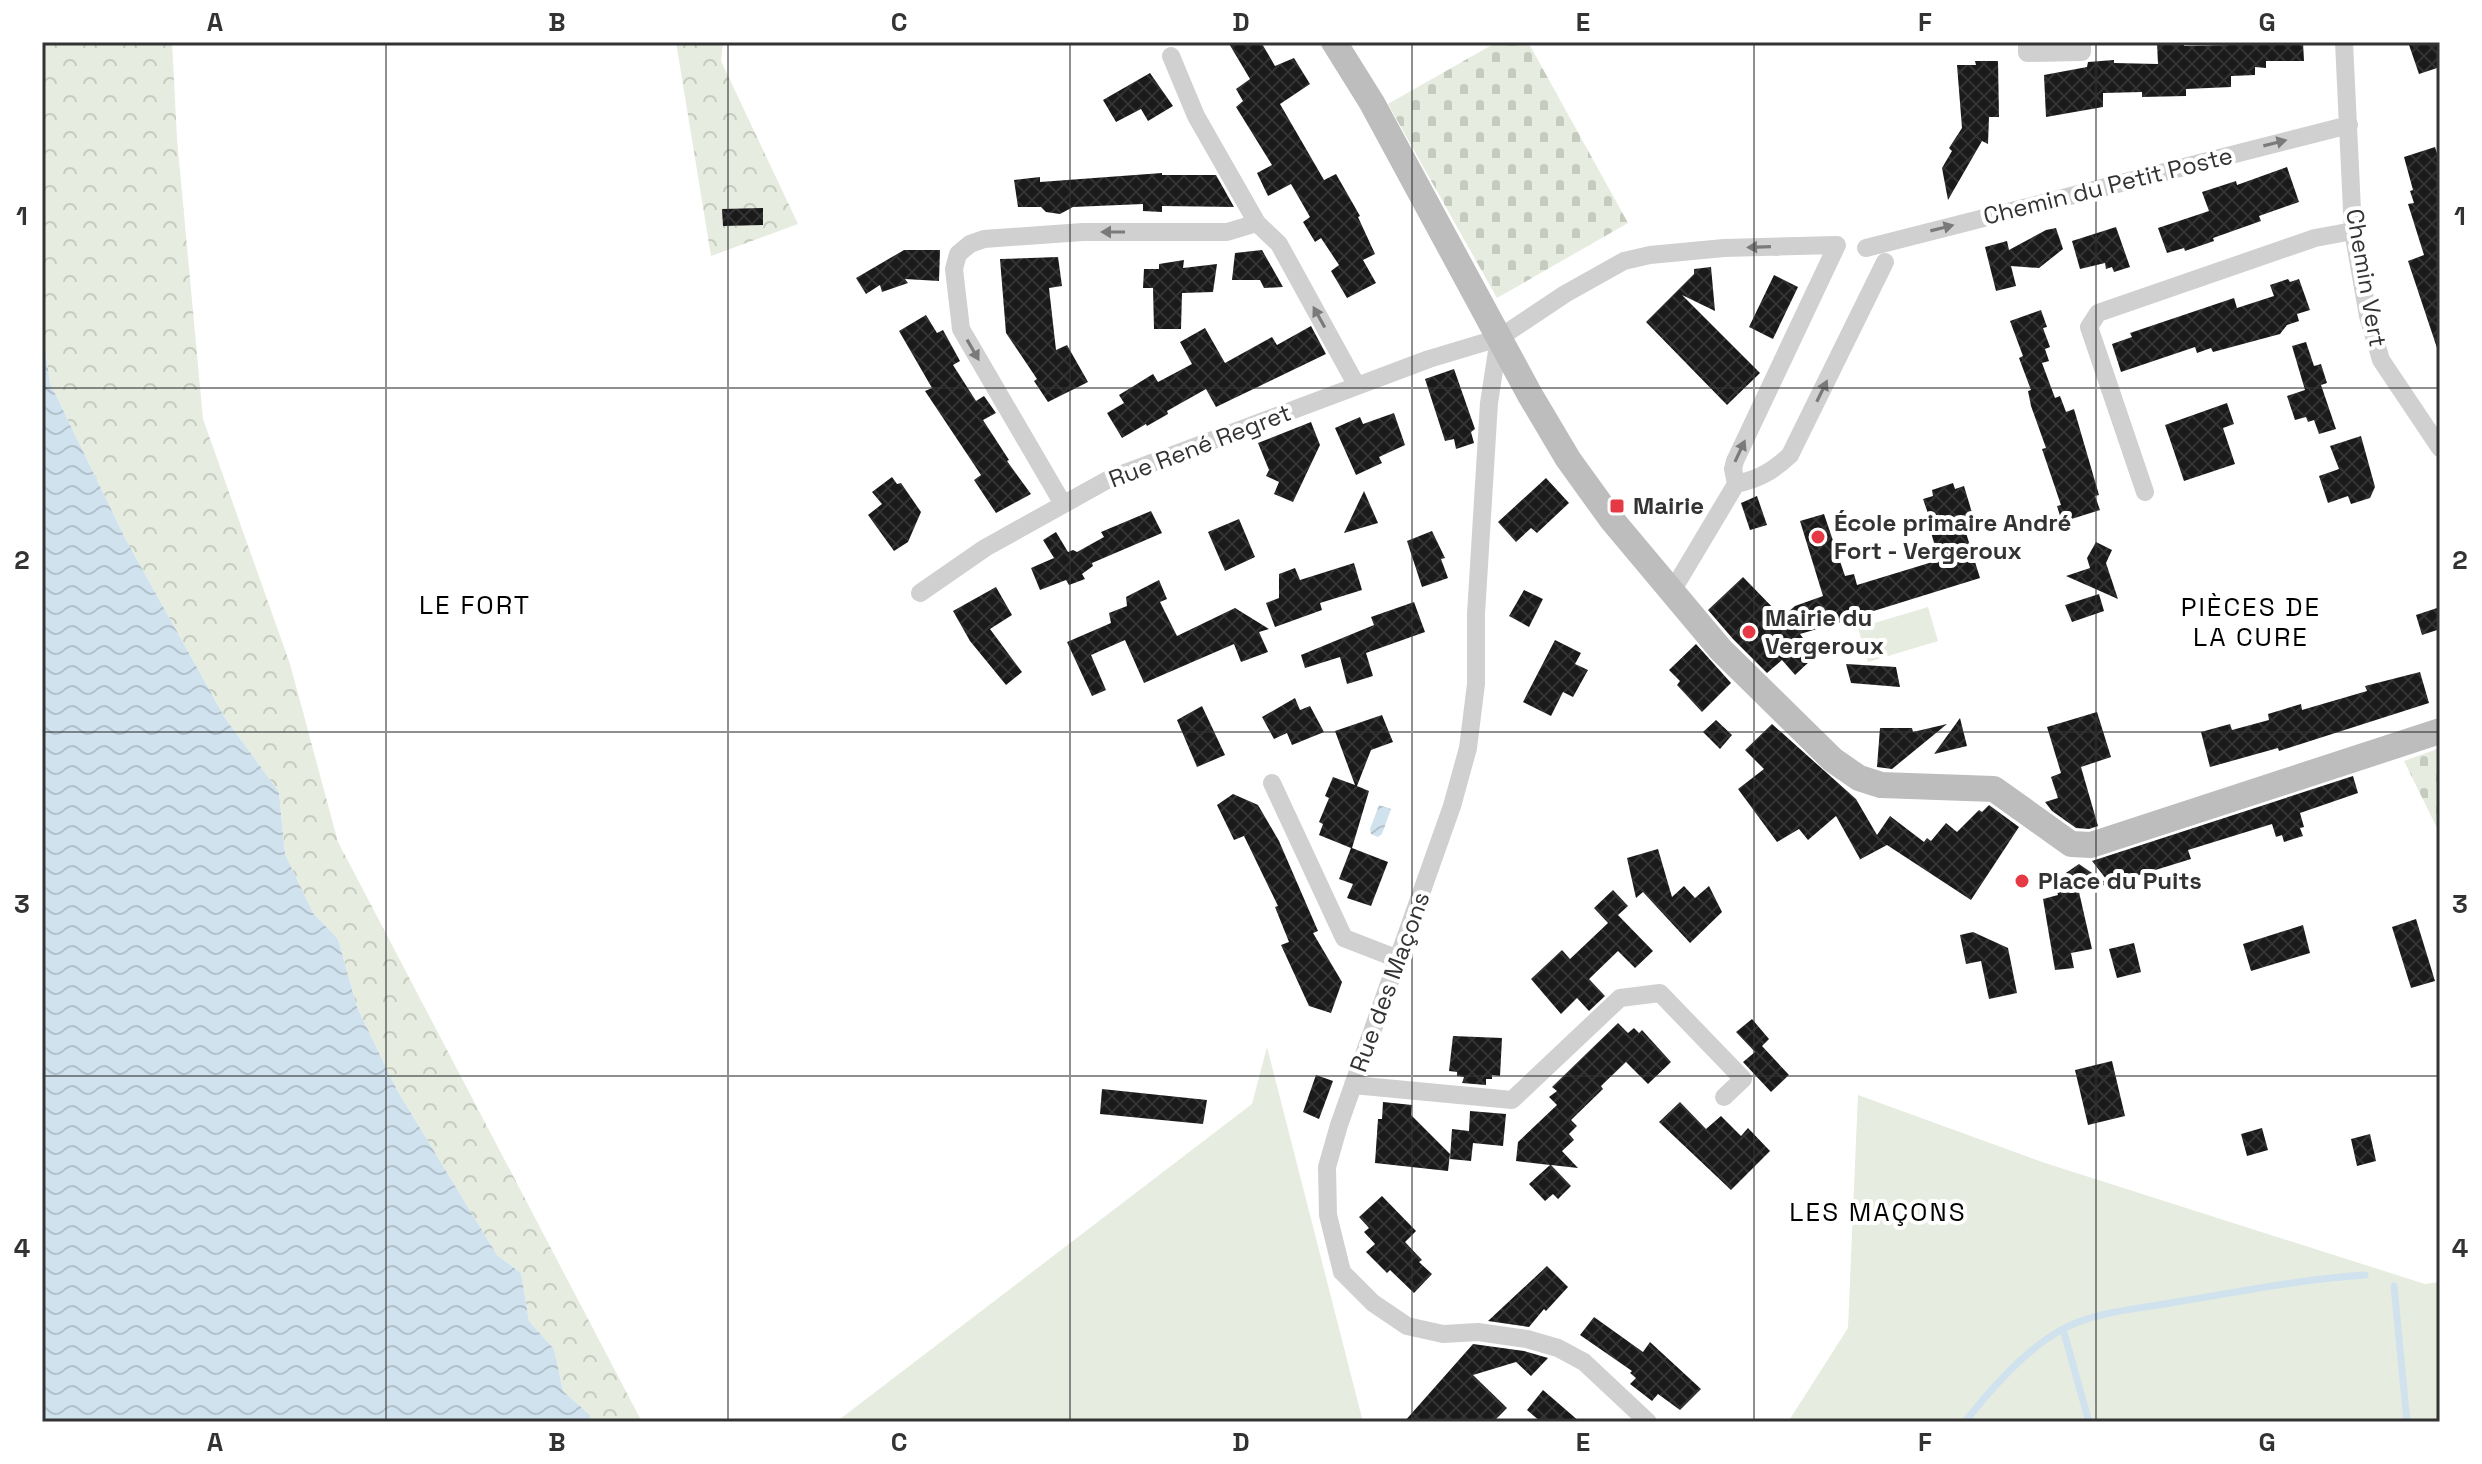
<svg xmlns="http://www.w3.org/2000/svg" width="2482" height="1464" viewBox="0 0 2482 1464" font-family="'Space Grotesk',sans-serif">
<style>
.green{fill:#e6ecdf}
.forest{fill:url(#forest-crowns)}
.cemetery{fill:url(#cemetery-stones)}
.water{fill:url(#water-waves)}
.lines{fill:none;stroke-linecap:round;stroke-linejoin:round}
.stream{stroke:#cfe2ee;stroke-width:7}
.building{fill:url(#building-cross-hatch)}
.street{stroke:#d0d0d0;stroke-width:18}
.secondary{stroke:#bdbdbd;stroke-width:26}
.oneway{fill:#7a7a7a}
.grid{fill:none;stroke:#333;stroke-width:2;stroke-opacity:0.55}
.poi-dot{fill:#e63946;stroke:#fff;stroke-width:3}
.labels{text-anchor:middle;stroke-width:8;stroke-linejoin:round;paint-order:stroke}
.street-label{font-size:24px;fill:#333;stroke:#fff}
.poi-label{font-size:24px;font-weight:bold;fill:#333;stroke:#fff;text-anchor:start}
.neighbourhood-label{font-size:26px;letter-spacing:2px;fill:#000;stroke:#fff}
.neatline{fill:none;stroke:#333;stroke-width:3}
.grid-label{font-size:26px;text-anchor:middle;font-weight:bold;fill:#333}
</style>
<defs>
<pattern id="forest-crowns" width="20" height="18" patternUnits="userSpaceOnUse" patternTransform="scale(2)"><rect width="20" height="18" fill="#e6ecdf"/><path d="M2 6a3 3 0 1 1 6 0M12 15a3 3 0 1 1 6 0" fill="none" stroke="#c6cbc0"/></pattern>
<pattern id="cemetery-stones" width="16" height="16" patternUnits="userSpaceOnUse" patternTransform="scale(2)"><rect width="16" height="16" fill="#e6ecdf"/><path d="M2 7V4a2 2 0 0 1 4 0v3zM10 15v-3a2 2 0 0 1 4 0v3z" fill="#c6cbc0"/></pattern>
<pattern id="water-waves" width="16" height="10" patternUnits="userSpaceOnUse" patternTransform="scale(2)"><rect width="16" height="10" fill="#cfe2ee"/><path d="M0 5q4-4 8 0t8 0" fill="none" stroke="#b2c2cd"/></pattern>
<pattern id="building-cross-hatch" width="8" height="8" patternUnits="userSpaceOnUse" patternTransform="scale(2)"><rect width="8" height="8" fill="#1a1a1a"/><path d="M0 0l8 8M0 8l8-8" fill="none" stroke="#333"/></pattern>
</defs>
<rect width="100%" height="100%" fill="#fff"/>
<path class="green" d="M1928 607 1938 641 1868 662 1858 628Z
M1267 1047 1363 1422H836L1252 1104Z
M1858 1095 2045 1163 2425 1284 2440 1282V1422H1788L1848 1328Z"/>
<path class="forest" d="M42 42H172L177 139 203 419 290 664 338 842 642 1422H590V1415L563 1391 554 1349 529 1321 521 1273 497 1255 397 1090 357 1007 338 939 313 913 285 854 279 792 225 718 125 538 50 383 42 325Z
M676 42H723L721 61 798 224 711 256Z"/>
<path class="cemetery" d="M1497 42H1528L1628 223 1497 298 1388 104Z
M2440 748V834L2404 761Z"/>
<path class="water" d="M42 327 50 383 125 538 225 718 279 792 285 854 313 913 338 939 357 1007 397 1090 497 1255 521 1273 529 1321 554 1349 563 1391 590 1415V1422H42Z
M1379 805 1391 809 1382 834 1378 837 1371 834 1370 829Z"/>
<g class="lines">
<path class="stream" d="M2394 1286 2407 1422
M2063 1329 2089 1422
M1965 1422C1990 1390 2027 1348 2063 1329 2097 1311 2139 1309 2176 1302 2239 1292 2302 1279 2365 1275"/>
</g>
<path class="building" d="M1228 42H1261L1275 66 1294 58 1310 84 1280 104 1324 180 1336 174 1360 216 1358 217 1375 254 1363 260 1376 283 1347 298 1331 271 1339 265 1321 238 1315 242 1303 222 1310 217 1291 184 1268 196 1257 173 1272 165 1236 107 1243 101 1236 89 1250 79Z
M2184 42V46L2230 45V42H2303L2304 61H2266V68L2255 67V75L2231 76V87L2186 89V96L2142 97V92L2103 93V107L2046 117 2044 75 2087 67 2088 62 2114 60V63L2158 64 2157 43Z
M2408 42H2440V67L2419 74Z
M1975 61H1998L1999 117H1989L1988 144 1982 141 1948 200 1942 168 1952 151 1949 148 1962 128 1957 65H1976Z
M1150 73 1173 106 1148 121 1141 109 1116 122 1103 100Z
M2435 147 2440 163V347L2437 348 2408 261 2424 255 2408 204 2414 203 2410 191 2413 190 2404 157Z
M2287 167 2299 202 2259 216 2261 221 2213 238 2214 241 2185 251 2184 248 2167 253 2158 228 2209 211 2202 192 2236 181 2237 185Z
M1162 173V175H1216L1234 207 1162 206V212L1143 211V204L1073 207 1060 214 1046 212 1041 207H1018L1014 180 1040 177V182Z
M763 208V225L723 226 722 209Z
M2116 227 2130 267 2114 272 2112 267 2106 269 2105 263 2080 269 2072 241Z
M2056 228 2063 249 2039 268 2011 266 2016 286 1996 291 1985 247 2007 241 2009 250 2046 230Z
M904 250H940L939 281 905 279 908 283 882 292 880 285 866 294 856 278Z
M1262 250 1283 287 1264 288 1260 280H1232L1235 253Z
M1058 257 1062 286 1049 288 1056 350 1067 345 1088 382 1048 402 1034 381 1037 379 1006 333 1000 259Z
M1184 260 1183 268 1217 264 1213 292 1182 293 1181 329H1154L1153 288H1143L1144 269H1159V264Z
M1711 267 1715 311 1682 295 1760 373 1727 405 1646 322 1694 274V269Z
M1774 275 1798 287 1773 339 1749 327Z
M2288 279 2290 282 2299 279 2310 310 2297 314 2299 321 2287 325 2280 334 2213 352 2211 348 2197 353 2195 347 2121 372 2112 344 2132 337 2130 333 2234 298 2237 308 2274 296 2270 285Z
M2041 310 2047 327 2043 328 2050 347 2045 349 2049 361 2042 363 2055 398 2060 396 2066 412 2074 409 2099 495 2095 496 2100 510 2062 522 2057 506 2061 505 2042 449 2046 448 2031 406 2028 391 2031 390 2019 358 2023 356 2010 321Z
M926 315 937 333 943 330 960 361 953 365 976 401 984 396 996 413 983 420 1009 460 1007 461 1031 494 996 513 974 480 981 475 925 391 932 388 899 331Z
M1311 326 1326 354 1216 407 1206 389 1167 411 1168 414 1147 426 1146 424 1122 438 1107 413 1124 403 1119 395 1153 374 1158 382 1192 364 1180 342 1205 328 1225 363 1272 337 1277 345Z
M2306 342 2314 366 2321 364 2327 383 2321 385 2336 429 2319 434 2314 420 2308 422 2306 417 2295 420 2287 396 2305 390 2292 346Z
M1454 369 1475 429 1471 432 1474 443 1456 449 1454 439 1445 441 1425 379Z
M2227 403 2234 424 2223 428 2235 464 2184 481 2165 425Z
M1394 413 1405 445 1379 457 1382 463 1356 475 1335 428 1360 417 1363 424Z
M1311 422 1320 445 1293 502 1274 494 1279 482 1266 476 1269 470 1258 443Z
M2361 436 2375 487 2370 498 2351 504 2348 496 2328 503 2319 476 2339 469 2330 446Z
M892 477 897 484 901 483 921 512 908 542 894 551 868 515 882 504 872 492Z
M1546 478 1569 503 1537 533 1531 528 1516 542 1498 522Z
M1953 483 1955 489 1964 486 1973 516 1962 520 1980 578 1851 618V611L1841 622 1800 634 1811 649 1804 655 1810 661 1795 675 1782 660 1767 673 1733 639 1708 610 1743 577 1782 617 1795 606 1823 596 1800 521 1824 514 1845 576 1854 574 1857 585 1939 560 1930 529 1933 528 1923 499 1933 496 1932 490Z
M1364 491 1378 523 1344 533Z
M1757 496 1767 525 1750 530 1741 503Z
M1151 511 1162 533 1092 563 1093 566 1082 574 1085 579 1069 585 1066 580 1040 590 1031 568 1054 558 1043 540 1056 532 1068 552 1073 550 1077 552 1104 537 1101 532Z
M1239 519 1255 557 1225 571 1208 532Z
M1432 531 1445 558 1441 559 1448 578 1422 587 1407 541Z
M2096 542 2112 550 2106 563 2118 599 2066 576 2090 568 2087 558Z
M1354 563 1362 590 1320 603 1322 610 1275 627 1266 603 1279 598V574L1295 568 1300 580Z
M1159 580 1167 599 1160 602 1177 636 1235 608 1269 629 1259 632 1268 652 1241 662 1234 644 1144 683 1125 640 1091 655 1106 690 1092 696 1067 642 1111 623 1109 613 1127 606 1126 597Z
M996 587 1012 615 990 629 1022 672 1006 685 970 641 953 611Z
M1524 590 1543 599 1529 627 1509 616Z
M2099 594 2104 611 2072 622 2065 605Z
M1414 602 1425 632 1366 653 1373 676 1347 684 1340 657 1305 668 1301 655 1374 625 1371 617Z
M2440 607V629L2422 635 2416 615Z
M1555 640 1581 653 1575 664 1588 670 1573 697 1563 692 1551 716 1523 702Z
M1696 644 1731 683 1702 712 1677 685 1680 681 1669 670Z
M1846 664 1896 667 1900 687 1851 683Z
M2420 672 2429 703 2279 751 2278 748 2210 767 2201 732 2230 724 2232 730 2269 720 2268 714 2301 704 2302 710 2367 691 2365 686Z
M1295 698 1300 710 1310 706 1324 732 1292 745 1287 733 1274 739 1262 717Z
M1202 706 1225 755 1197 767 1177 720Z
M2097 712 2111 757 2081 767 2098 826 2089 829 2076 828 2052 811 2045 802 2058 798 2051 777 2061 773 2047 727Z
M1382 715 1393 742 1371 750 1357 786 1369 791 1352 848 1388 862 1371 906 1347 898 1353 884 1339 879 1351 848 1319 835 1323 824 1319 822 1329 798 1325 796 1333 777 1355 785 1335 731Z
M1960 718 1967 746 1934 754Z
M1716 720 1732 735 1720 749 1703 732Z
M1772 724 1856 799 1877 835 1890 816 1924 842 1927 838 1931 841 1946 823 1957 832 1979 810 1982 812 1989 805 2019 827 1971 900 1887 845 1859 860 1860 859 1836 816 1808 840 1799 829 1777 842 1738 789 1764 769 1745 750Z
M1947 724 1892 769 1877 767 1880 728H1912L1913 732Z
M2353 776 2358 793 2300 813 2304 827 2300 828 2303 836 2284 842 2282 835 2276 837 2272 824 2188 850 2191 859 2110 884 2092 861Z
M1233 794 1258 805 1279 841 1318 931 1313 933 1342 982 1331 1013 1309 1006 1281 945 1289 942 1275 907 1278 906 1244 836 1234 840 1217 805Z
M1658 849 1672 897 1684 886 1695 898 1709 886 1722 912 1690 943 1643 892 1636 898 1627 858Z
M2079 864 2108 884 2079 892 2092 949 2071 953 2074 968 2055 970 2043 899 2058 895 2054 881Z
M1613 890 1628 906 1618 915 1653 951 1635 968 1618 951 1589 979 1605 996 1589 1011 1577 998 1561 1014 1531 979 1562 950 1570 959 1608 923 1594 908Z
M2416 919 2435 981 2411 988 2392 927Z
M2303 925 2310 953 2251 971 2243 944Z
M1973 932 2008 948 2017 993 1989 999 1981 961 1966 964 1960 935Z
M2134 943 2141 972 2117 978 2109 949Z
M1752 1019 1769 1039 1762 1046 1789 1075 1771 1092 1743 1062 1755 1052 1736 1032Z
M1618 1023 1628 1033 1634 1028 1639 1033 1642 1030 1671 1062 1648 1084 1626 1062 1601 1086 1603 1089 1571 1120 1577 1126 1569 1134 1574 1140 1562 1151 1578 1168 1551 1165 1571 1186 1558 1199 1553 1194 1545 1201 1529 1184 1550 1165 1516 1161 1518 1142 1557 1105 1549 1097 1557 1091 1552 1087Z
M1453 1036 1502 1038 1500 1076 1492 1075V1079H1486V1085L1462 1083 1464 1077 1457 1076V1072L1449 1071Z
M2112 1061 2125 1116 2088 1125 2075 1070Z
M1316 1075 1333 1081 1319 1119 1303 1112Z
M1102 1089 1207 1100 1203 1124 1100 1114Z
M1383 1102 1412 1105 1411 1115 1450 1154 1448 1171 1375 1163 1378 1119H1382Z
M1680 1102 1706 1129 1721 1116 1741 1136 1748 1128 1770 1151 1731 1190 1659 1122Z
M1470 1111 1506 1114 1503 1146 1473 1143 1471 1161 1450 1159 1452 1129 1469 1131Z
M2262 1128 2268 1150 2247 1156 2241 1134Z
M2370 1134 2376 1161 2357 1166 2351 1139Z
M1382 1196 1416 1231 1405 1242 1422 1260 1419 1262 1432 1274 1414 1293 1390 1270 1387 1273 1366 1252 1375 1244 1364 1232 1369 1228 1359 1217Z
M1547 1266 1568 1287 1546 1311 1544 1309 1529 1327 1488 1321Z
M1594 1317 1643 1352 1650 1342 1701 1389 1680 1410 1658 1394 1652 1401 1630 1384 1636 1378 1630 1373 1632 1371 1580 1335Z
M1473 1344 1524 1351 1548 1358 1531 1376 1516 1362 1473 1375 1507 1408 1493 1422H1404Z
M1543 1390 1580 1422H1541L1527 1410Z"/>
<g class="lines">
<path class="street" d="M2027 42V53L2082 52V42
M2344 42 2353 231 2368 316 2381 360 2440 448
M1171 56 1196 116 1257 223
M1866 248 2349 125
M1499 338 1489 403 1476 614V684L1468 748 1452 806 1339 1125 1327 1167 1328 1215 1342 1272 1373 1303 1407 1326 1443 1334 1478 1332 1527 1339 1558 1348 1584 1362 1648 1422
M1736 484C1759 479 1773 471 1790 455L1885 262
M2145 492 2089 327 2098 313 2315 238 2353 231
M1063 504 961 329 954 269 958 254 970 244 984 239 1083 232H1227L1257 223 1279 244 1357 386
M920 593 985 548 1109 479 1429 359 1499 338 1565 294 1624 261 1650 255 1724 248 1837 245 1735 461 1733 469 1736 484 1671 593
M1272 783 1344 938 1398 959
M1353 1085 1512 1100 1620 998 1660 993 1743 1079 1724 1097"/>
<path class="secondary" d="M1334 42 1372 103 1530 395 1568 459 1612 520 1721 650 1833 760 1859 778 1881 785 1994 789 2071 844 2091 845 2440 731"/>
</g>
<defs><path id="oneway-solid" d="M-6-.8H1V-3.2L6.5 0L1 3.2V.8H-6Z" transform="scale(2)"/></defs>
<g class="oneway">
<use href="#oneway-solid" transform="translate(2275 143) rotate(-14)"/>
<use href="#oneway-solid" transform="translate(1942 228) rotate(-14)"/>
<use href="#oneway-solid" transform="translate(1113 232) rotate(-180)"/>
<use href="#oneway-solid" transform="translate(1759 247) rotate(178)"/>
<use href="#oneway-solid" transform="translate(1319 317) rotate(-119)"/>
<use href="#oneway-solid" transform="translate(973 350) rotate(60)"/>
<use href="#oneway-solid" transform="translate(1822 391) rotate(-64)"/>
<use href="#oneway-solid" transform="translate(1740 451) rotate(-65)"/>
</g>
<path class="grid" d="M386 42V1422M728 42V1422M1070 42V1422M1412 42V1422M1754 42V1422M2096 42V1422M42 388H2440M42 732H2440M42 1076H2440"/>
<g class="poi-dot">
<rect x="1609" y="498" width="16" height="16" rx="4"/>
<circle cx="1818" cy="537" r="8"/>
<circle cx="1749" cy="632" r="8"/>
<circle cx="2022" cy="881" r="8"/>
</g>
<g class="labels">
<g class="street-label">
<text transform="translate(2108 186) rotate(-14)" y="8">Chemin du Petit Poste</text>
<text transform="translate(2366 278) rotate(80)" y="8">Chemin Vert</text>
<text transform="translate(1200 446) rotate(-21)" y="8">Rue René Regret</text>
<text transform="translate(1390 982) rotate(-70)" y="8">Rue des Maçons</text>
</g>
<g class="poi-label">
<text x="1633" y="514">Mairie</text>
<text x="1834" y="531">École primaire André<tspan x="1834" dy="28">Fort - Vergeroux</tspan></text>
<text x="1765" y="626">Mairie du<tspan x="1765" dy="28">Vergeroux</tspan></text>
<text x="2038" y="889">Place du Puits</text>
</g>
<g class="neighbourhood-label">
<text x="475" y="614">LE FORT</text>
<text x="2251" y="616">PIÈCES DE<tspan x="2251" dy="30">LA CURE</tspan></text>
<text x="1878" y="1221">LES MAÇONS</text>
</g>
</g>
<rect width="2482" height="1464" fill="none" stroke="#ffffff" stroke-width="88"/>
<rect x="44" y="44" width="2394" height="1376" class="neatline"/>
<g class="grid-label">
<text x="215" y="31">A</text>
<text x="557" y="31">B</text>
<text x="899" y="31">C</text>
<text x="1241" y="31">D</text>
<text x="1583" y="31">E</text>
<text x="1925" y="31">F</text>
<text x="2267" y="31">G</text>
<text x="22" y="225">1</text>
<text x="2460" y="225">1</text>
<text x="22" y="569">2</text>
<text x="2460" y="569">2</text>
<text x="22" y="913">3</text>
<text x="2460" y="913">3</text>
<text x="22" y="1257">4</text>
<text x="2460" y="1257">4</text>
<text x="215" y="1451">A</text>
<text x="557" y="1451">B</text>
<text x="899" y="1451">C</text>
<text x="1241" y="1451">D</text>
<text x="1583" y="1451">E</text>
<text x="1925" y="1451">F</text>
<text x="2267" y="1451">G</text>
</g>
</svg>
